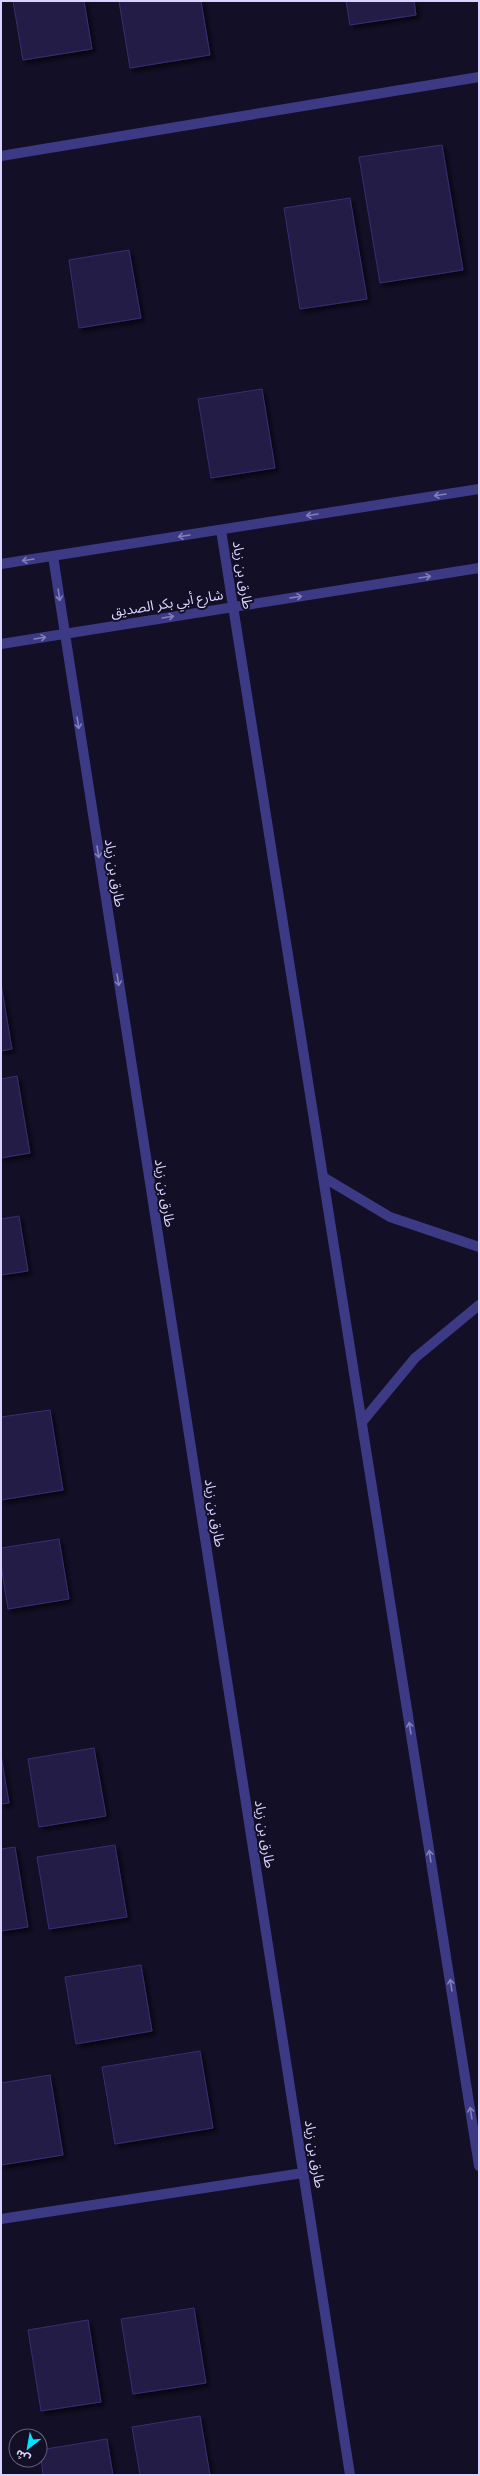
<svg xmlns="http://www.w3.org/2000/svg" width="480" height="2476" viewBox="0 0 480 2476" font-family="Cabin,'Noto Sans Arabic',sans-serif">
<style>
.building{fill:#241b47;stroke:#3b2d73;filter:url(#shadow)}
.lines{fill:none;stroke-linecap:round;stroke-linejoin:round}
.minor{stroke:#3d3a85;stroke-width:10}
.oneway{stroke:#837fbc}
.labels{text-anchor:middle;stroke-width:4;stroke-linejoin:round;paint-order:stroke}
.street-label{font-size:14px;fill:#d9d4ff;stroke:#130f26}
</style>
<defs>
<filter id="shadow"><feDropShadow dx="3.5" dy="3.5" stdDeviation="2" flood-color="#0009"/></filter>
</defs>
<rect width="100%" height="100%" fill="#130f26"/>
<path class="building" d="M13 1H84L92 49 23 60Z
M119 1H201L210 55 130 68Z
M346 1H414L416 15 350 25Z
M442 145 463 270 380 283 359 157Z
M350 198 367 299 300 309 284 208Z
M129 250 141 318 79 328 69 260Z
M262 389 275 468 211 478 198 399Z
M1 984 12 1049 1 1051Z
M17 1076 30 1153 1 1158V1079Z
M19 1216 28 1271 1 1275V1219Z
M50 1410 63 1490 1 1500V1417Z
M59 1539 69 1599 8 1609 1 1565V1548Z
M94 1748 106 1816 39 1827 28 1759Z
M1 1755 9 1803 1 1804Z
M115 1845 127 1917 49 1929 37 1857Z
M15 1847 28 1927 1 1931V1849Z
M141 1965 152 2031 76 2044 65 1977Z
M200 2051 213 2128 115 2144 102 2067Z
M50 2075 63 2155 1 2165V2083Z
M194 2308 206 2383 133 2394 121 2319Z
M88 2320 101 2402 41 2411 28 2330Z
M200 2416 210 2475H140L132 2427Z
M107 2439 113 2475H43L40 2450Z"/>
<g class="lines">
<path class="minor" d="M1 156 479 77
M221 530 479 2166
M53 556 350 2475
M1 564 479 489
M1 644 479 568
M323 1177 390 1217 479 1247
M362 1422 415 1358 479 1305
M1 2219 303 2173"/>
</g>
<defs><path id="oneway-shaft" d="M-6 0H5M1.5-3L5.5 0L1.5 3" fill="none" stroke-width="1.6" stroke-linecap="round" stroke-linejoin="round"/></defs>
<g class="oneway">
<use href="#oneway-shaft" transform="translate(440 495) rotate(171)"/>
<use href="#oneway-shaft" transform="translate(312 515) rotate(171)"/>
<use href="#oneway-shaft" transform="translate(184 536) rotate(171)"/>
<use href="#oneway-shaft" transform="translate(28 560) rotate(171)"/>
<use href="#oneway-shaft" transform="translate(425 577) rotate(-9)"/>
<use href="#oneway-shaft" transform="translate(59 595) rotate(82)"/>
<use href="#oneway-shaft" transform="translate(296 597) rotate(-9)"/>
<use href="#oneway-shaft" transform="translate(168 617) rotate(-9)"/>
<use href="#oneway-shaft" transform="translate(40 638) rotate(-9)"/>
<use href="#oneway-shaft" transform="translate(78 723) rotate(81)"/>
<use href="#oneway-shaft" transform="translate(98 852) rotate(81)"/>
<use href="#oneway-shaft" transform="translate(118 980) rotate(81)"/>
<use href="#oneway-shaft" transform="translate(410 1728) rotate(-99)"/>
<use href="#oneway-shaft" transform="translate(430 1856) rotate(-99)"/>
<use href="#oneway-shaft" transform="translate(451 1985) rotate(-99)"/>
<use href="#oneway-shaft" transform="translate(471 2113) rotate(-99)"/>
</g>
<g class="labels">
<g class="street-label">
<text transform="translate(243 575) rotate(81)" y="5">طارق بن زياد</text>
<text transform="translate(167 603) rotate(-9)" y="5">شارع أبي بكر الصديق</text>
<text transform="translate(115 873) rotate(81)" y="5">طارق بن زياد</text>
<text transform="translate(165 1193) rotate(81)" y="5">طارق بن زياد</text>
<text transform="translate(215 1513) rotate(81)" y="5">طارق بن زياد</text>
<text transform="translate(265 1834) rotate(81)" y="5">طارق بن زياد</text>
<text transform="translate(315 2154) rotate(81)" y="5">طارق بن زياد</text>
</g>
</g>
<rect width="480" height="2476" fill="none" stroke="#d9d4ff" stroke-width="4"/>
<g transform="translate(28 2448) rotate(211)"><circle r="19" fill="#130f26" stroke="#625e7d"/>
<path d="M0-3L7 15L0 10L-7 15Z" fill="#00e5ff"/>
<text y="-6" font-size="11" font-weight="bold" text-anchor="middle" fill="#d9d4ff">ش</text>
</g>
</svg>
